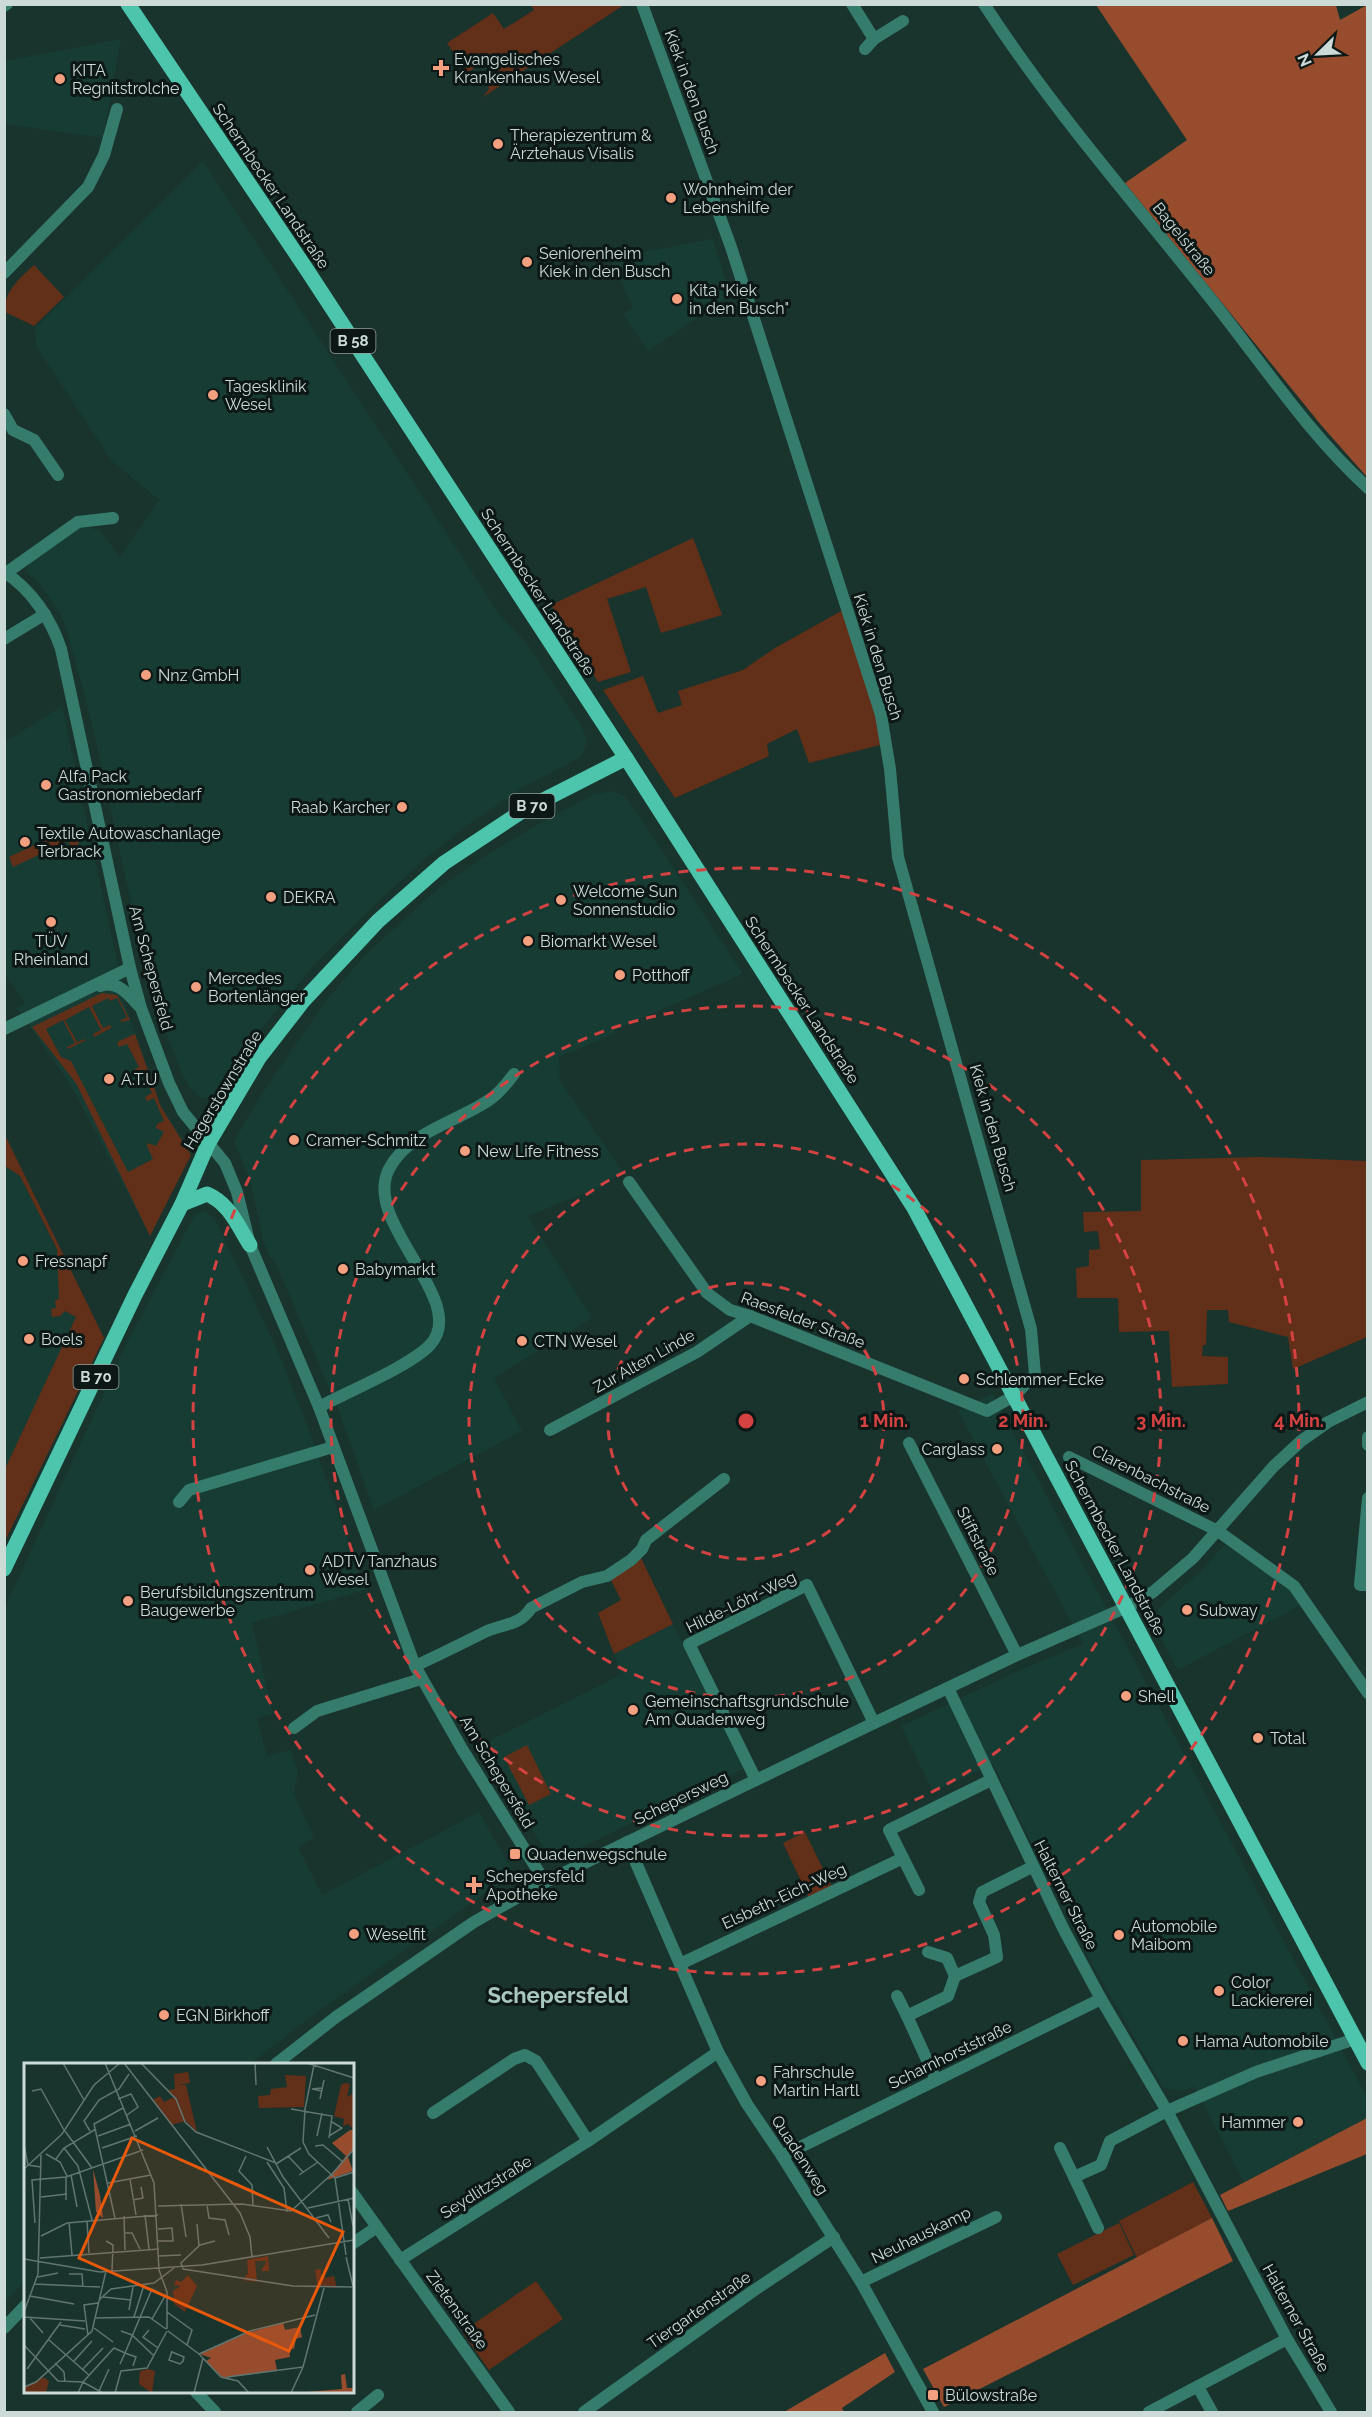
<svg xmlns="http://www.w3.org/2000/svg" width="1372" height="2417" viewBox="0 0 1372 2417" font-family="Raleway,sans-serif">
  <style>
    .built { fill: #173c34 }
    .green { fill: #622f18 }
    .forest { fill: #974d2d }
    .lines { fill: none; stroke-linecap: round; stroke-linejoin: round }
    .minor { stroke: #367c6d; stroke-width: 12 }
    .major { stroke: #4cc5ac; stroke-width: 15 }
    .ring { fill: none; stroke: #d44342; stroke-width: 3; stroke-dasharray: 10 8 }
    .poi-dot { fill: #f2a07f; stroke: #0d1816; stroke-width: 2 }
    .labels { text-anchor: middle; dominant-baseline: central; stroke-width: 6; stroke-linejoin: round; paint-order: stroke }
    .shield { fill: #0d1816; stroke: #93a09d; stroke-width: 1.5 }
    .shield-label { font-size: 15px; font-weight: bold; fill: #ccdbd7 }
    .poi-label { font-size: 16px; fill: #ccdbd7; stroke: #0d1816; text-anchor: start }
    .street-label { font-size: 16px; fill: #ccdbd7; stroke: #0d1816 }
    .district-label { font-size: 22px; font-weight: bold; fill: #a8c7be; stroke: #0d1816 }
    .inset-road { fill: none; stroke: #617671; stroke-width: 1.5 }
    .view { fill: #e8590c; fill-opacity: 0.15; stroke: #e8590c; stroke-width: 3 }
    .inset-edge { fill: none; stroke: #ccdbd7; stroke-width: 3 }
    .centre { fill: #d44342; stroke: #0d1816; stroke-width: 3 }
    .ring-label { font-size: 18px; text-anchor: middle; font-weight: bold; fill: #d44342; stroke: #0d1816; stroke-width: 6; stroke-linejoin: round; paint-order: stroke }
  </style>
  <rect width="100%" height="100%" fill="#19332d"/>
  <g class="built">
    <polygon points="121,39 103,138 5,124 5,61"/>
    <polygon points="203,161 500,615 529,646 582,727 587,742 581,757 520,789 472,822 426,858 385,895 313,966 260,1031 223,1086 212,1096 202,1099 191,1089 182,1074 151,994 91,720 68,634 61,615 38,581 26,572 30,561 81,526 100,530 120,557 159,500 112,461 36,346 35,328"/>
    <polygon points="713,239 724,275 735,292 648,351 623,314 633,307 610,258"/>
    <polygon points="62,706 122,984 119,986 161,1107 190,1151 150,1236 72,1087 17,1008 25,1003 5,974 4,743"/>
    <polygon points="612,791 624,796 636,811 743,974 615,1030 615,1034 559,1057 560,1081 623,1172 600,1187 528,1216 592,1318 494,1378 522,1431 374,1510 338,1409 273,1257 270,1258 263,1240 251,1184 234,1141 263,1092 325,1002 363,957 388,934 440,887 482,858 535,826 592,795"/>
    <polygon points="5,1166 20,1176 99,1333 5,1536"/>
    <polygon points="204,1211 215,1219 278,1351 310,1432 365,1590 252,1623 273,1714 257,1718 267,1756 291,1750 298,1773 294,1793 314,1838 298,1847 322,1895 479,1812 514,1873 316,2013 250,2064 26,2064 25,2281 5,2302 4,1609 127,1343 195,1214"/>
    <polygon points="992,1393 1367,2097 1367,2118 1244,2182 1194,2086 1183,2091 1163,2088 1072,1928 993,1764 933,1792 901,1726 1022,1669 1083,1644 958,1411"/>
    <polygon points="1229,1544 1289,1588 1301,1605 1178,1670 1154,1625 1159,1608 1204,1568 1224,1545"/>
    <polygon points="673,1624 745,1768 560,1858 553,1858 547,1853 479,1746 622,1674 614,1654"/>
  </g>
  <g class="green">
    <polygon points="531,5 624,5 483,97 489,89 488,84 499,76 488,59 467,73 447,43 493,13 504,29 534,10"/>
    <path d="M34,265L64,297L34,326L5,312C4,291 19,279 34,265Z"/>
    <polygon points="693,538 722,615 661,633 646,587 607,599 631,672 598,682 551,605"/>
    <polygon points="843,610 884,744 809,763 797,729 767,744 769,756 675,798 603,690 643,676 658,713 682,705 678,691 743,670 775,648"/>
    <path d="M68,829C81,831 83,843 73,850L68,841L13,867L9,857Z"/>
    <polygon points="102,993 117,995 130,1020 121,1022 120,1021 127,1017 117,998 110,1001 108,998 92,1006 103,1028 111,1025 111,1028 94,1037 93,1034 101,1030 89,1007 65,1020 77,1042 85,1039 86,1040 68,1049 67,1047 75,1043 63,1020 46,1029 61,1057 71,1061 128,1172 153,1159 147,1146 148,1143 156,1146 164,1132 156,1128 157,1124 164,1121 154,1098 147,1101 145,1097 152,1093 141,1071 133,1074 132,1071 139,1067 127,1044 119,1047 117,1042 135,1034 161,1107 191,1155 150,1236 76,1083 32,1027"/>
    <polygon points="5,1135 104,1338 5,1541 5,1469 76,1317 65,1311 60,1316 52,1317 51,1309 56,1308 55,1300 59,1299 57,1249 20,1176 5,1166"/>
    <polygon points="1260,1157 1367,1161 1367,1337 1293,1369 1288,1337 1229,1322 1228,1310 1207,1310 1206,1345 1203,1345 1202,1356 1228,1357 1228,1384 1172,1387 1169,1331 1119,1332 1118,1298 1077,1298 1076,1268 1089,1266 1089,1250 1100,1249 1098,1231 1084,1232 1083,1212 1141,1211 1141,1160"/>
    <polygon points="641,1558 673,1624 614,1654 598,1613 621,1600 611,1580"/>
    <polygon points="527,1745 551,1794 529,1805 504,1757"/>
    <polygon points="805,1832 832,1887 809,1898 783,1843"/>
    <polygon points="1193,2182 1212,2218 1137,2258 1119,2221"/>
    <polygon points="1119,2223 1134,2255 1073,2285 1057,2254"/>
    <polygon points="536,2281 563,2319 489,2370 462,2332"/>
  </g>
  <g class="forest">
    <polygon points="1096,5 1336,5 1340,20 1367,5 1367,477 1321,425 1125,183 1187,140"/>
    <polygon points="1367,2118 1367,2154 1228,2211 1220,2195"/>
    <polygon points="1212,2218 1233,2261 944,2407 923,2369"/>
    <polygon points="885,2353 895,2372 842,2408 844,2412 784,2412"/>
  </g>
  <g class="lines">
    <g class="minor">
      <polyline points="852,4 874,39 903,21"/>
      <path d="M984,4C1052,109 1134,202 1211,299C1262,363 1307,432 1368,488"/>
      <polyline points="4,6 7,4"/>
      <polyline points="865,49 874,39"/>
      <polyline points="4,273 88,187 104,155 117,109"/>
      <polyline points="4,414 13,430 34,440 58,475"/>
      <path d="M4,572C31,589 51,619 61,649L130,968L141,1008L169,1083L183,1112L225,1163L237,1192L250,1245L319,1407L415,1666L462,1749L545,1882"/>
      <polyline points="6,573 78,522 113,518"/>
      <polyline points="4,639 45,614"/>
      <path d="M100,986C118,980 128,994 139,1006"/>
      <polyline points="4,1029 130,968"/>
      <polyline points="629,1182 707,1293 730,1310 750,1316 987,1411 1014,1396 1035,1374 1031,1329 898,857 890,769 881,715 731,247 642,4"/>
      <path d="M319,1407C347,1392 410,1366 430,1345C471,1301 361,1223 389,1169C408,1132 457,1122 489,1100C499,1094 507,1083 514,1074"/>
      <polyline points="550,1430 697,1352 750,1316"/>
      <polyline points="1368,1437 1368,1445"/>
      <polyline points="909,1443 1017,1655"/>
      <polyline points="1069,1457 1218,1531 1294,1586 1368,1693"/>
      <polyline points="1368,1498 1360,1585 1368,1585"/>
      <polyline points="179,1502 189,1490 333,1447"/>
      <path d="M415,1666C439,1655 463,1643 487,1631C503,1624 521,1625 531,1608L582,1582L607,1576L631,1560L642,1549L646,1540L724,1479"/>
      <polyline points="948,1688 1064,1930 1101,1999 1167,2111 1287,2339 1331,2412"/>
      <polyline points="294,1728 317,1711 421,1679"/>
      <polyline points="756,1780 689,1644 807,1585 874,1723"/>
      <polyline points="627,1842 718,2052 747,2104 782,2156 861,2282 933,2412"/>
      <polyline points="903,1858 919,1890"/>
      <polyline points="928,1952 947,1958 955,1976"/>
      <polyline points="680,1964 903,1858 889,1830 991,1780"/>
      <polyline points="897,1996 907,2016"/>
      <polyline points="276,2064 336,2017 474,1922 545,1882 874,1723 1017,1655 1127,1607 1153,1592 1193,1558 1274,1466 1301,1441 1328,1422 1368,1402"/>
      <polyline points="936,2080 907,2016 948,1996 955,1976 997,1957 994,1935 979,1902 982,1892 1032,1867"/>
      <polyline points="433,2113 514,2059 525,2055 536,2061 588,2141"/>
      <polyline points="1060,2148 1074,2177"/>
      <polyline points="782,2156 1101,1999"/>
      <polyline points="352,2192 509,2412"/>
      <polyline points="1098,2228 1074,2177 1101,2165 1110,2141 1167,2111 1256,2072 1355,2039"/>
      <polyline points="352,2244 377,2227"/>
      <polyline points="400,2260 588,2141 718,2052"/>
      <polyline points="861,2282 996,2217"/>
      <polyline points="4,2328 26,2305"/>
      <polyline points="1198,2387 1212,2412"/>
      <polyline points="196,2392 215,2412"/>
      <polyline points="357,2412 378,2395"/>
      <polyline points="584,2412 753,2291 834,2237"/>
      <polyline points="1149,2412 1287,2339"/>
    </g>
    <g class="major">
      <polyline points="128,4 307,270 626,758 914,1208 1368,2063"/>
      <path d="M182,1204L207,1194C229,1203 238,1226 250,1245"/>
      <polyline points="4,1569 135,1295 182,1204 208,1144 259,1058 304,1000 378,921 444,863 524,810 626,758"/>
    </g>
  </g>
  <g class="ring">
    <circle cx="746" cy="1421" r="138"/>
    <circle cx="746" cy="1421" r="277"/>
    <circle cx="746" cy="1421" r="415"/>
    <circle cx="746" cy="1421" r="553"/>
  </g>
  <g class="poi-dot">
    <path d="M438 59h6v6h6v6h-6v6h-6v-6h-6v-6h6z"/>
    <circle cx="60" cy="79" r="6"/>
    <circle cx="498" cy="144" r="6"/>
    <circle cx="671" cy="198" r="6"/>
    <circle cx="527" cy="262" r="6"/>
    <circle cx="677" cy="299" r="6"/>
    <circle cx="213" cy="395" r="6"/>
    <circle cx="146" cy="675" r="6"/>
    <circle cx="46" cy="785" r="6"/>
    <circle cx="402" cy="807" r="6"/>
    <circle cx="25" cy="842" r="6"/>
    <circle cx="271" cy="897" r="6"/>
    <circle cx="561" cy="900" r="6"/>
    <circle cx="51" cy="922" r="6"/>
    <circle cx="528" cy="941" r="6"/>
    <circle cx="620" cy="975" r="6"/>
    <circle cx="196" cy="987" r="6"/>
    <circle cx="109" cy="1079" r="6"/>
    <circle cx="294" cy="1140" r="6"/>
    <circle cx="465" cy="1151" r="6"/>
    <circle cx="23" cy="1261" r="6"/>
    <circle cx="343" cy="1269" r="6"/>
    <circle cx="29" cy="1339" r="6"/>
    <circle cx="522" cy="1341" r="6"/>
    <circle cx="964" cy="1379" r="6"/>
    <circle cx="997" cy="1449" r="6"/>
    <circle cx="310" cy="1570" r="6"/>
    <circle cx="128" cy="1601" r="6"/>
    <circle cx="1187" cy="1610" r="6"/>
    <circle cx="1126" cy="1696" r="6"/>
    <circle cx="633" cy="1710" r="6"/>
    <circle cx="1258" cy="1738" r="6"/>
    <rect x="509" y="1848" width="12" height="12" rx="3"/>
    <path d="M471 1876h6v6h6v6h-6v6h-6v-6h-6v-6h6z"/>
    <circle cx="354" cy="1934" r="6"/>
    <circle cx="1119" cy="1935" r="6"/>
    <circle cx="1219" cy="1991" r="6"/>
    <circle cx="164" cy="2015" r="6"/>
    <circle cx="1183" cy="2041" r="6"/>
    <circle cx="761" cy="2081" r="6"/>
    <circle cx="1298" cy="2122" r="6"/>
    <rect x="927" y="2389" width="12" height="12" rx="3"/>
  </g>
  <g class="labels">
    <g class="shield">
      <rect x="330.5" y="329" width="45" height="24" rx="4.5"/>
      <rect x="509.5" y="794" width="45" height="24" rx="4.5"/>
      <rect x="73.5" y="1365" width="45" height="24" rx="4.5"/>
    </g>
    <g class="shield-label">
      <text x="353" y="341">B 58</text>
      <text x="532" y="806">B 70</text>
      <text x="96" y="1377">B 70</text>
    </g>
    <g class="poi-label">
      <text x="454" y="59">Evangelisches<tspan x="454" dy="18">Krankenhaus Wesel</tspan></text>
      <text x="72" y="70">KITA<tspan x="72" dy="18">Regnitstrolche</tspan></text>
      <text x="510" y="135">Therapiezentrum &amp;<tspan x="510" dy="18">Ärztehaus Visalis</tspan></text>
      <text x="683" y="189">Wohnheim der<tspan x="683" dy="18">Lebenshilfe</tspan></text>
      <text x="539" y="253">Seniorenheim<tspan x="539" dy="18">Kiek in den Busch</tspan></text>
      <text x="689" y="290">Kita "Kiek<tspan x="689" dy="18">in den Busch"</tspan></text>
      <text x="225" y="386">Tagesklinik<tspan x="225" dy="18">Wesel</tspan></text>
      <text x="158" y="675">Nnz GmbH</text>
      <text x="58" y="776">Alfa Pack<tspan x="58" dy="18">Gastronomiebedarf</tspan></text>
      <text x="390" y="807" text-anchor="end">Raab Karcher</text>
      <text x="37" y="833">Textile Autowaschanlage<tspan x="37" dy="18">Terbrack</tspan></text>
      <text x="573" y="891">Welcome Sun<tspan x="573" dy="18">Sonnenstudio</tspan></text>
      <text x="283" y="897">DEKRA</text>
      <text x="51" y="941" text-anchor="middle">TÜV<tspan x="51" dy="18">Rheinland</tspan></text>
      <text x="540" y="941">Biomarkt Wesel</text>
      <text x="632" y="975">Potthoff</text>
      <text x="208" y="978">Mercedes<tspan x="208" dy="18">Bortenlänger</tspan></text>
      <text x="121" y="1079">A.T.U</text>
      <text x="306" y="1140">Cramer-Schmitz</text>
      <text x="477" y="1151">New Life Fitness</text>
      <text x="35" y="1261">Fressnapf</text>
      <text x="355" y="1269">Babymarkt</text>
      <text x="41" y="1339">Boels</text>
      <text x="534" y="1341">CTN Wesel</text>
      <text x="976" y="1379">Schlemmer-Ecke</text>
      <text x="985" y="1449" text-anchor="end">Carglass</text>
      <text x="322" y="1561">ADTV Tanzhaus<tspan x="322" dy="18">Wesel</tspan></text>
      <text x="140" y="1592">Berufsbildungszentrum<tspan x="140" dy="18">Baugewerbe</tspan></text>
      <text x="1199" y="1610">Subway</text>
      <text x="1138" y="1696">Shell</text>
      <text x="645" y="1701">Gemeinschaftsgrundschule<tspan x="645" dy="18">Am Quadenweg</tspan></text>
      <text x="1270" y="1738">Total</text>
      <text x="527" y="1854">Quadenwegschule</text>
      <text x="486" y="1876">Schepersfeld<tspan x="486" dy="18">Apotheke</tspan></text>
      <text x="1131" y="1926">Automobile<tspan x="1131" dy="18">Maibom</tspan></text>
      <text x="366" y="1934">Weselfit</text>
      <text x="1231" y="1982">Color<tspan x="1231" dy="18">Lackiererei</tspan></text>
      <text x="176" y="2015">EGN Birkhoff</text>
      <text x="1195" y="2041">Hama Automobile</text>
      <text x="773" y="2072">Fahrschule<tspan x="773" dy="18">Martin Hartl</tspan></text>
      <text x="1286" y="2122" text-anchor="end">Hammer</text>
      <text x="945" y="2395">Bülowstraße</text>
    </g>
    <g class="street-label">
      <text transform="translate(692 92) rotate(70)">Kiek in den Busch</text>
      <text transform="translate(271 186) rotate(56)">Schermbecker Landstraße</text>
      <text transform="translate(1184 239) rotate(51)">Bagelstraße</text>
      <text transform="translate(538 592) rotate(57)">Schermbecker Landstraße</text>
      <text transform="translate(878 657) rotate(73)">Kiek in den Busch</text>
      <text transform="translate(151 968) rotate(75)">Am Schepersfeld</text>
      <text transform="translate(802 1000) rotate(57)">Schermbecker Landstraße</text>
      <text transform="translate(223 1090) rotate(-59)">Hagerstownstraße</text>
      <text transform="translate(993 1128) rotate(74)">Kiek in den Busch</text>
      <text transform="translate(803 1320) rotate(21)">Raesfelder Straße</text>
      <text transform="translate(644 1361) rotate(-29)">Zur Alten Linde</text>
      <text transform="translate(1151 1479) rotate(27)">Clarenbachstraße</text>
      <text transform="translate(978 1541) rotate(63)">Stiftstraße</text>
      <text transform="translate(1115 1548) rotate(62)">Schermbecker Landstraße</text>
      <text transform="translate(741 1602) rotate(-26)">Hilde-Löhr-Weg</text>
      <text transform="translate(497 1772) rotate(59)">Am Schepersfeld</text>
      <text transform="translate(681 1798) rotate(-26)">Schepersweg</text>
      <text transform="translate(1066 1895) rotate(63)">Halterner Straße</text>
      <text transform="translate(784 1896) rotate(-25)">Elsbeth-Eich-Weg</text>
      <text transform="translate(950 2055) rotate(-26)">Scharnhorststraße</text>
      <text transform="translate(800 2155) rotate(57)">Quadenweg</text>
      <text transform="translate(486 2187) rotate(-32)">Seydlitzstraße</text>
      <text transform="translate(921 2235) rotate(-26)">Neuhauskamp</text>
      <text transform="translate(457 2310) rotate(54)">Zietenstraße</text>
      <text transform="translate(699 2310) rotate(-35)">Tiergartenstraße</text>
      <text transform="translate(1296 2318) rotate(61)">Halterner Straße</text>
    </g>
    <g class="district-label">
      <text x="558" y="1995">Schepersfeld</text>
    </g>
  </g>
  <g transform="translate(24 2063)">
    <rect width="330" height="330" fill="#19332d"/>
    <path d="M164,9L166,20L154,22H162L173,69L162,58L147,62L128,37L136,33L140,39L150,34L144,27L151,26L150,11ZM261,12L282,13L280,44L235,45L234,33L246,32L247,26L263,24ZM321,20L326,21L323,34L330,30V67L324,61L319,63L320,56L310,53L317,22ZM244,193L245,208H237L243,198H231L233,219L219,217L224,210L223,197ZM297,206V215L310,213L313,225L294,224L291,207ZM164,212L173,223L161,249L150,241L149,228L157,223L150,222L152,217L157,219ZM124,306L131,308L128,330L115,321L116,308ZM19,314L25,318L22,330H0V325Z" fill="#622f18"/>
    <path d="M326,67H330V87L324,94L329,108L303,117L322,93L308,80ZM69,106L76,132L79,155L72,149ZM259,260L261,267L276,264L278,274L272,276L270,286L265,285L266,294L251,297L253,307L199,315L182,298L187,295L176,291L223,270ZM321,311L323,325H330V330H272L318,326L317,312Z" fill="#974d2d"/>
    <path class="inset-road" d="M39,0L60,37M81,0L130,120L135,207L143,229V266M100,0L216,150L226,174L228,194M117,0L152,36L161,59L172,69L252,100M231,0L232,22M283,0L330,15M290,2L281,46L279,79L285,91L311,115L322,192M8,28L17,26L40,67M298,28L288,26L298,25M94,36L107,31L114,44L103,52M296,36L300,17M267,46L308,53L305,75M41,68L68,105M66,68L60,58L75,37L95,26L105,11M111,68L134,55M74,73L107,61M293,73L298,50M305,73L318,65L308,59M0,82L4,102L17,104M291,83L299,82L319,99M243,84L259,114L305,175M40,85L54,103L68,157M78,85L113,73M22,91L36,99L43,113M222,93L215,108L228,122L229,143M264,93L279,109M32,96L40,85L72,66M243,99L260,125L263,149M252,101L277,85M0,106L38,71L70,22L96,0M47,112L53,144M275,112L294,99M42,114V137M311,115L330,109M106,116L112,152M84,120L127,112M17,134L43,131M324,136L329,163M109,137L119,135L117,124M157,141L162,174M183,142L185,155L201,157L205,172M134,143L218,141L267,148L308,111L330,86M284,145L330,135M121,152L125,186M100,153L101,187M91,155L70,61L99,45M292,155L304,152L307,159M63,158L65,190M45,159L48,192M11,160L8,117L42,114L119,87M173,161L175,183M134,166L148,165L149,178H134M101,170H108L116,186M17,173L43,160L134,152M82,178L89,182L88,208M191,178L176,182L157,200L159,206L269,223L328,224M135,193L157,192M322,194L329,223M16,195L135,186M0,196L76,209L178,202L330,177M45,211H58L59,224M14,214L34,210M10,221L76,224M6,233L50,241M79,234L107,237M75,237L87,226L130,220L150,205M105,247L109,224M0,249L14,211L17,92M143,249L168,267L163,282M0,254L61,258M110,254L120,222M6,255L19,270M72,255L125,254L142,266M36,262L61,266M70,265L89,279M125,267L119,274L134,285M97,268L108,272L129,292M144,268L175,291L197,314L214,318L225,330M64,272L60,242L74,240M25,277L65,312M0,282L34,318L59,319L79,330M148,289L160,294L159,298L156,301L145,297L148,288M175,291L226,268L291,252M49,299L68,278M31,300L40,309L41,319M96,301L101,290L112,294L109,303M3,306L37,259M58,307L79,285M203,314L279,304M0,324L12,319L68,268L82,208M75,328L85,306M54,330L59,319L90,285L101,290L128,226L141,233L128,256M91,330L97,308L123,305L143,268M170,330L179,295M267,330L279,304L300,225"/>
    <path class="view" d="M108,75L319,169L265,288L55,195Z"/>
    <rect width="330" height="330" class="inset-edge"/>
  </g>
  <circle cx="746" cy="1421" r="9" class="centre"/>
  <g class="ring-label">
    <text x="884" y="1427">1 Min.</text>
    <text x="1023" y="1427">2 Min.</text>
    <text x="1161" y="1427">3 Min.</text>
    <text x="1299" y="1427">4 Min.</text>
  </g>
  <rect width="1372" height="2417" fill="none" stroke="#ccdbd7" stroke-width="12"/>
  <g transform="translate(1318 54) rotate(246)" stroke="#0d1816" stroke-width="4.5" paint-order="stroke">
  <path d="M0-4.5L10 22L0 15L-10 22Z" fill="#ccdbd7"/>
  <text y="-9" font-size="16" font-weight="bold" text-anchor="middle" fill="#ccdbd7">N</text>
  </g>
</svg>
